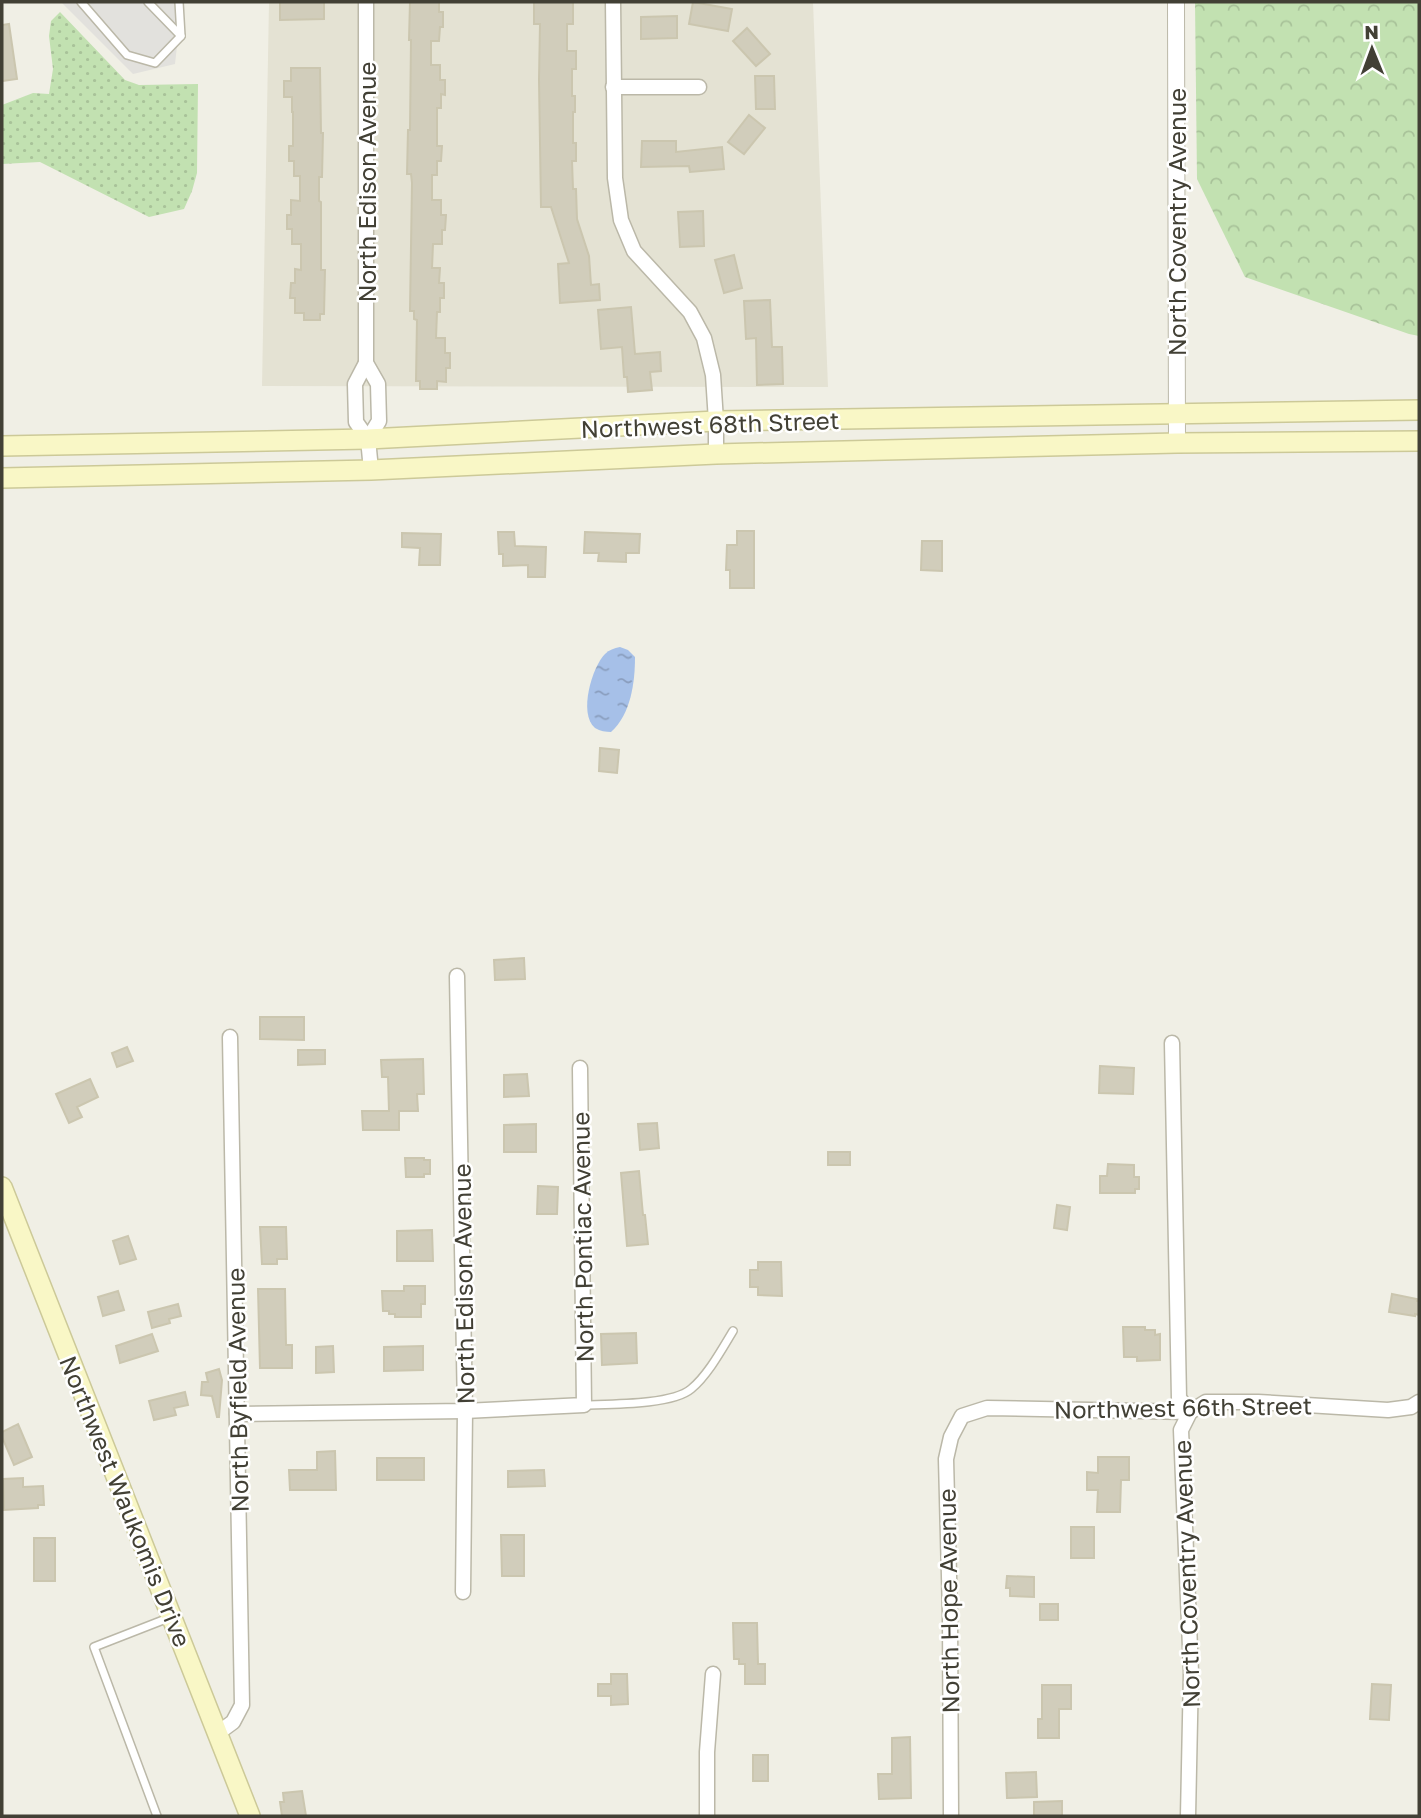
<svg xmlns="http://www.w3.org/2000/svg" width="1421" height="1818" viewBox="0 0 1421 1818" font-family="'Golos Text',sans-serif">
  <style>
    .residential { fill: #e4e2d3 }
    .forest { fill: url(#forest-crowns) }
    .park { fill: url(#park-dots) }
    .parking { fill: #e2e1dd }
    .water { fill: url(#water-ripples) }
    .building { fill: #d1cdbb; stroke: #cbc6af; stroke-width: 2 }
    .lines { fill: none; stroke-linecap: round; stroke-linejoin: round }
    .service-casing { stroke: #bbb8a8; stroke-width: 10 }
    .minor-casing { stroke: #bbb8a8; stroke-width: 17 }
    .tertiary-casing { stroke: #bbb8a8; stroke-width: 18 }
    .secondary-casing { stroke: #ccc998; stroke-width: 22 }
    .service { stroke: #fff; stroke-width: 7 }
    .minor { stroke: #fff; stroke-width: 14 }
    .tertiary { stroke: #fff; stroke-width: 16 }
    .secondary { stroke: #f9f7c6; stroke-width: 19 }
    .labels { text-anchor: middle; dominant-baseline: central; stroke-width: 5; stroke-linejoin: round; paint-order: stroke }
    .street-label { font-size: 24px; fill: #424035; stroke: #fff }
  </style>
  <defs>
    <pattern id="forest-crowns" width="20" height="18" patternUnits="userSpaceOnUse" patternTransform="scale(1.75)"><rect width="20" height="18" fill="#c2e1b1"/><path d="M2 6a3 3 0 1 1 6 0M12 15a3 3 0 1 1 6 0" fill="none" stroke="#a8c299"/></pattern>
    <pattern id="park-dots" width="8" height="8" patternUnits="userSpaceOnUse" patternTransform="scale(1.75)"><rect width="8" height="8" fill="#c2e1b1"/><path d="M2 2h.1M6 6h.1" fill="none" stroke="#a8c299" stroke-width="1.8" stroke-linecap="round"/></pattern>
    <pattern id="water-ripples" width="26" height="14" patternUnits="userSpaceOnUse" patternTransform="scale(1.75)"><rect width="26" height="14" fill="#a6c0e8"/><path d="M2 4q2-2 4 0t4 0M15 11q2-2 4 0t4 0" fill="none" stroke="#899dbd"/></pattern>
  </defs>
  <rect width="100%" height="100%" fill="#f0efe5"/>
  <polygon class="residential" points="269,2 813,2 828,387 262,386"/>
  <polygon class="forest" points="1195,2 1419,2 1419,336 1409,334 1245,277 1197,179"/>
  <polygon class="park" points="60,12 125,80 139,85 198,84 197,173 192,191 184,209 149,217 40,162 2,164 2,105 33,93 49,94 53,69 49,36 51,21"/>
  <polygon class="parking" points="61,2 182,2 175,64 133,74"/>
  <path class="water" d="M620,647L628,650L635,657C635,682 631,714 611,732C606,732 600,731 595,728C578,714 592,667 605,654C609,650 614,648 620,647Z"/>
  <g class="building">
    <polygon points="280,2 324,2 324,19 280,20"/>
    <polygon points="410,2 439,2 439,12 443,12 443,27 440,27 439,41 431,41 431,65 440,65 440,80 445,80 445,95 441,94 441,108 437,108 437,146 442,146 441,161 437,161 437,175 432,175 432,200 441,200 441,215 446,215 445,230 442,230 442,244 433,244 432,268 440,268 439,283 444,283 444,298 440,298 440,312 437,312 436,338 445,338 445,353 450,353 450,368 446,368 446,382 437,381 437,389 420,389 420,381 416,381 417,320 414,319 414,311 410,311 412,183 411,174 407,174 408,130 410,130 411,40 409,40"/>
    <polygon points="534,2 573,2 573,24 567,24 567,51 576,51 576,69 572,69 572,96 575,96 575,112 573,112 573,143 576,143 576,161 572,161 573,189 576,189 577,219 589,256 591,285 599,284 600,300 560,303 558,264 569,263 551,207 541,207 539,80 540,24 534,24"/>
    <polygon points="693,2 732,9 728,31 689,24"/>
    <polygon points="677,16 677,38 641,39 641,17"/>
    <polygon points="9,24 17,79 2,81 2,25"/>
    <polygon points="747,28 770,54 756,66 733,41"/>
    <polygon points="291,68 320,68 321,133 323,133 322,177 319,177 319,201 321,202 321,270 325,270 324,314 320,314 320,320 304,320 304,313 295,313 295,298 290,298 291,283 295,283 295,269 301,270 301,244 292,244 292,229 287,229 287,215 291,215 291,200 300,201 300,176 294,176 294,161 289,161 289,146 293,146 293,112 292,112 292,97 284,97 284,81 291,81"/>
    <polygon points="755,76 774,76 775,109 756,109"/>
    <polygon points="749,115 765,128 744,154 728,142"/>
    <polygon points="642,141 676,141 676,152 722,147 724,169 690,172 689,166 641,167"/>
    <polygon points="703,211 704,246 680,247 678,212"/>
    <polygon points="734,255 742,288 724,293 715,260"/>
    <polygon points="770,300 772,347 782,347 783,384 757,385 756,338 746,339 744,301"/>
    <polygon points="631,307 635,354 660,352 661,371 650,372 652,390 628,392 627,377 624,377 622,347 601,349 598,310"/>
    <polygon points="737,531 754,531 754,588 730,588 730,570 726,570 727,545 737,545"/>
    <polygon points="498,532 514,532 515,546 546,547 545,577 528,577 528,565 503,566 503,554 499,554"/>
    <polygon points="585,532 640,534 639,553 626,553 626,562 598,561 599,553 584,553"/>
    <polygon points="402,533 441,534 440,565 419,565 420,548 402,547"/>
    <polygon points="922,541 942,541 942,571 921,570"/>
    <polygon points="600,748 619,750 617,773 599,771"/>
    <polygon points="524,958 525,979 495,980 494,960"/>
    <polygon points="260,1017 304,1017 304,1040 260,1039"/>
    <polygon points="127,1047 133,1061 117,1067 112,1053"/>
    <polygon points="298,1050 325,1050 325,1064 298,1065"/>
    <polygon points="423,1059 424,1094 417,1094 418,1111 399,1111 399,1130 363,1130 362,1111 389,1111 388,1077 382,1077 381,1060"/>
    <polygon points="1100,1066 1134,1068 1133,1094 1099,1093"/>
    <polygon points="527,1074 529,1096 504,1097 504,1075"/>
    <polygon points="90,1079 98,1097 77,1107 82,1117 69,1123 56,1094"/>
    <polygon points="657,1123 659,1148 640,1150 638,1124"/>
    <polygon points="536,1124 536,1152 504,1152 504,1125"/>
    <rect x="828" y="1152" width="22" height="13"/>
    <polygon points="405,1158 424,1158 424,1160 430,1160 430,1174 424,1174 424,1177 406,1177"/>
    <polygon points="1108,1164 1134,1165 1134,1177 1139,1177 1139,1189 1135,1189 1135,1193 1100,1193 1100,1176 1107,1176"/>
    <polygon points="639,1171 643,1215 645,1215 648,1244 627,1246 621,1173"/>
    <polygon points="538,1186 558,1187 557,1214 537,1214"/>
    <polygon points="1057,1205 1070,1207 1067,1230 1054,1228"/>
    <polygon points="260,1227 286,1227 287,1259 277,1259 277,1264 262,1264"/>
    <polygon points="432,1230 433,1261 397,1261 397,1231"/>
    <polygon points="128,1236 136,1259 120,1264 113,1241"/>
    <polygon points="758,1262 781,1262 782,1296 758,1295 758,1287 750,1287 750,1270 758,1270"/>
    <polygon points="404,1286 425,1286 425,1304 421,1304 421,1317 395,1317 395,1314 389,1314 389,1311 383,1311 382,1291 404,1291"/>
    <polygon points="258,1289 285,1289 286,1345 292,1345 292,1368 260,1368"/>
    <polygon points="118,1291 124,1310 103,1316 98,1297"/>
    <polygon points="1392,1294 1417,1299 1417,1301 1419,1301 1419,1315 1415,1314 1415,1316 1389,1312"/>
    <polygon points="178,1304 181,1316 169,1319 170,1323 152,1328 148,1312"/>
    <polygon points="1123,1327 1145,1327 1145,1330 1155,1330 1155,1335 1160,1334 1160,1360 1137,1361 1137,1357 1124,1357"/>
    <polygon points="636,1333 637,1363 602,1365 601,1334"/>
    <polygon points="152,1334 158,1351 120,1363 116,1346"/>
    <polygon points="333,1346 334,1372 316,1373 316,1347"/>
    <polygon points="423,1346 423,1370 384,1371 384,1347"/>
    <polygon points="219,1369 222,1380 219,1417 217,1417 212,1396 201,1395 202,1382 208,1382 206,1373"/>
    <polygon points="185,1392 188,1405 174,1408 176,1415 154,1420 149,1401"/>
    <polygon points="18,1424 32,1457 14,1465 2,1437 2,1432"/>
    <polygon points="335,1451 336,1490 290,1490 289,1470 317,1470 317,1452"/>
    <polygon points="1098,1457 1129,1457 1129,1480 1121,1480 1120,1512 1097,1512 1098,1490 1087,1490 1087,1472 1098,1473"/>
    <rect x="377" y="1458" width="47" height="22"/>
    <polygon points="544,1470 545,1486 508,1487 508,1471"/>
    <polygon points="23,1478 23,1487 43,1486 44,1505 38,1505 38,1508 4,1510 3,1479"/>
    <rect x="1071" y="1527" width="23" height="31"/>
    <polygon points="501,1535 524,1535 524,1576 502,1576"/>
    <rect x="34" y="1538" width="21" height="43"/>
    <polygon points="1007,1576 1034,1577 1034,1597 1010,1596 1010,1588 1006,1588"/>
    <rect x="1040" y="1604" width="18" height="16"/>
    <polygon points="733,1623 757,1623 758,1664 765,1664 765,1684 745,1684 745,1664 739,1664 739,1659 734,1659"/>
    <polygon points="611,1674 627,1674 628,1704 611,1705 611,1696 598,1696 598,1684 611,1684"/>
    <polygon points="1372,1684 1391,1685 1389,1720 1370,1719"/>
    <polygon points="1042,1685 1071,1685 1071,1709 1059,1709 1059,1738 1038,1738 1038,1719 1042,1719"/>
    <polygon points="910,1737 911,1798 879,1799 878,1774 892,1774 892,1738"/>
    <rect x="753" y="1755" width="15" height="26"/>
    <polygon points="1036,1772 1037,1797 1007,1798 1006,1773"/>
    <polygon points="302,1791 306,1816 282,1816 280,1802 284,1802 283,1793"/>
    <polygon points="1062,1801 1062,1816 1034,1816 1034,1802"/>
  </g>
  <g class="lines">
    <defs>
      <g id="service">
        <polyline points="81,2 127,55 155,63 181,36 179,2"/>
        <polyline points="148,2 181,36"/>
        <path d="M584,1405C611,1404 672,1405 691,1389C708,1375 722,1349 733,1331"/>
        <polyline points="157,1816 94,1647 171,1617"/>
      </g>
      <g id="minor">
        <polyline points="366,2 366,363 378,384 379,421 368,439"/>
        <polyline points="613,2 615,178 621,220 634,251 690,312 704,338 713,375 716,421 716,454"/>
        <polyline points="613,87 699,87"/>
        <polyline points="366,363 355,384 356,422 368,439 371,470"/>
        <polyline points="457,976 465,1411 463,1592"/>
        <polyline points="1172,1043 1179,1398 1190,1412 1181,1430 1191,1672 1188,1816"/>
        <polyline points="237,1414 465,1411 584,1405 580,1068"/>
        <polyline points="218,1733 233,1722 242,1705 230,1037"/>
        <polyline points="707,1816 707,1752 713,1674"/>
        <polyline points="951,1816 950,1615 946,1459 951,1437 962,1416 987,1408 1190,1412 1206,1402 1258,1402 1388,1410 1411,1407 1419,1402"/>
      </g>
      <polyline id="tertiary" points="1176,2 1177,443"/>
      <g id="secondary">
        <polyline points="2,446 368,439 716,421 1419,410"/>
        <polyline points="2,478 371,470 716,454 1177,443 1419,441"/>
        <polyline points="2,1187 250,1816"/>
      </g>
    </defs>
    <use href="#service" class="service-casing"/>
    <use href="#minor" class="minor-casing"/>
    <use href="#tertiary" class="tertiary-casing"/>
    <use href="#secondary" class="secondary-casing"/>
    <use href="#service" class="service"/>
    <use href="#minor" class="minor"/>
    <use href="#tertiary" class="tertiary"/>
    <use href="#secondary" class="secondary"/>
  </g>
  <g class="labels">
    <g class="street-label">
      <text transform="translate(366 182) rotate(-90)">North Edison Avenue</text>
      <text transform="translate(1176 222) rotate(-90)">North Coventry Avenue</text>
      <text transform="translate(710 424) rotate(-2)">Northwest 68th Street</text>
      <text transform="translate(582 1237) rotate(-91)">North Pontiac Avenue</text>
      <text transform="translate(463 1284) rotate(-91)">North Edison Avenue</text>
      <text transform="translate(237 1390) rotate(-91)">North Byfield Avenue</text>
      <text transform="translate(1183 1407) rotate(-1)">Northwest 66th Street</text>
      <text transform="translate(126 1501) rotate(68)">Northwest Waukomis Drive</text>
      <text transform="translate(1186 1574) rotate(-92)">North Coventry Avenue</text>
      <text transform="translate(948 1601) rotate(-91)">North Hope Avenue</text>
    </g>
  </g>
  <rect width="1421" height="1818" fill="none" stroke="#424035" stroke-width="7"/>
  <g transform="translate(1372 49) rotate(359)" stroke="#ffffff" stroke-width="5" paint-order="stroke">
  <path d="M0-5L12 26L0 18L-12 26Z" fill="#424035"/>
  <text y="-10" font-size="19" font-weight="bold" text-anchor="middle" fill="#424035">N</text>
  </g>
</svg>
